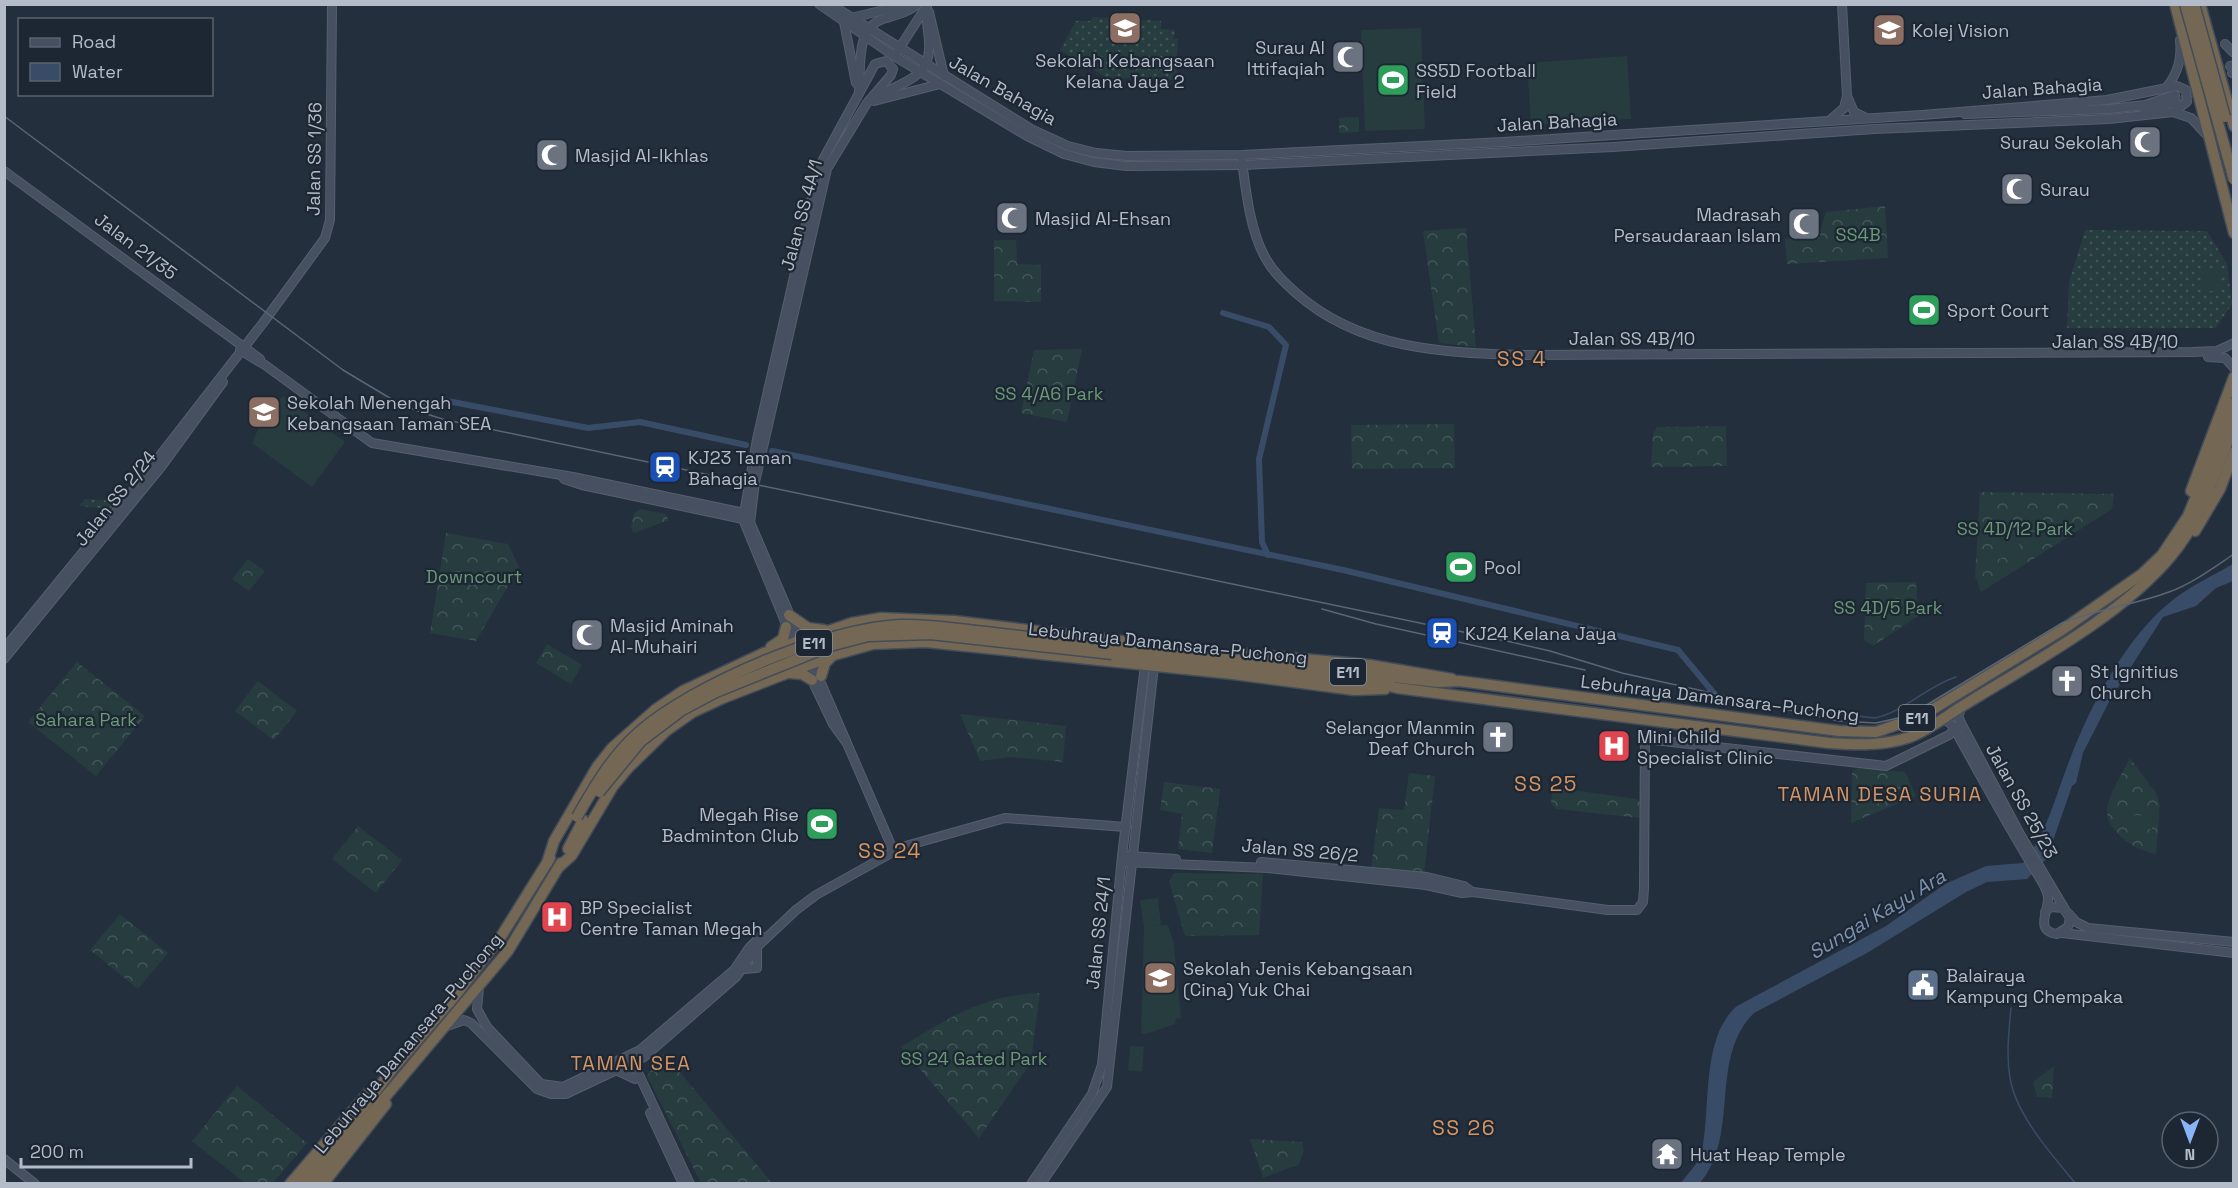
<svg xmlns="http://www.w3.org/2000/svg" width="2238" height="1188" viewBox="0 0 2238 1188" font-family="'Space Grotesk',sans-serif">
  <style>
    .grass { fill: url(#grass-dots) }
    .forest { fill: url(#forest-crowns) }
    .pitch { fill: #263c3f }
    .water { fill: #394c67 }
    .lines { fill: none; stroke-linecap: round; stroke-linejoin: round }
    .stream { stroke: #394c67; stroke-width: 1.5 }
    .canal { stroke: #394c67; stroke-width: 6 }
    .secondary-tunnel { stroke: #3a4453; stroke-width: 8; stroke-dasharray: 8 4; stroke-linecap: butt }
    .secondary-casing { stroke: #565f6c; stroke-width: 10 }
    .highway-casing { stroke: #434c59; stroke-width: 13 }
    .secondary { stroke: #465061; stroke-width: 8 }
    .highway { stroke: #746855; stroke-width: 10 }
    .tram { stroke: #5a6575; stroke-width: 1.5 }
    .highway-bridge-casing { stroke: #434c59; stroke-width: 13; stroke-linecap: butt }
    .highway-bridge { stroke: #746855; stroke-width: 10 }
    .labels { text-anchor: middle; dominant-baseline: central; stroke-width: 4.5; stroke-linejoin: round; paint-order: stroke }
    .shield { fill: #1d2633; stroke: #878f9c; stroke-width: 1.5 }
    .shield-label { font-size: 16px; font-weight: bold; fill: #b4bcc9 }
    .poi-label { font-size: 18px; fill: #b4bcc9; stroke: #1d2633; text-anchor: start }
    .street-label { font-size: 18px; fill: #b4bcc9; stroke: #1d2633 }
    .park-label { font-size: 18px; fill: #6b9a76; stroke: #1d2633 }
    .neighbourhood-label { font-size: 20px; letter-spacing: 1.5px; fill: #d59563; stroke: #1d2633 }
    .water-label { font-size: 20px; font-style: italic; fill: #7c92b1; stroke: #1d2633 }
    .quarter-label { font-size: 21px; letter-spacing: 1.5px; fill: #d59563; stroke: #1d2633 }
  </style>
  <defs>
    <pattern id="grass-dots" width="8" height="8" patternUnits="userSpaceOnUse" patternTransform="scale(1.5)"><rect width="8" height="8" fill="#263c3f"/><path d="M2 2h.1M6 6h.1" fill="none" stroke="#435659" stroke-width="1.8" stroke-linecap="round"/></pattern>
    <pattern id="forest-crowns" width="20" height="18" patternUnits="userSpaceOnUse" patternTransform="scale(1.5)"><rect width="20" height="18" fill="#263c3f"/><path d="M2 6a3 3 0 1 1 6 0M12 15a3 3 0 1 1 6 0" fill="none" stroke="#435659"/></pattern>
  </defs>
  <rect width="100%" height="100%" fill="#242f3e"/>
  <g class="grass">
    <polygon points="1092,17 1161,21 1161,29 1175,30 1174,39 1178,39 1176,80 1107,78 1060,50 1076,21 1091,21"/>
    <polygon points="2085,230 2207,231 2227,264 2232,304 2216,328 2067,328 2069,282"/>
    <polygon points="85,499 118,501 111,509 79,506"/>
  </g>
  <g class="forest">
    <polygon points="1359,117 1359,132 1339,133 1339,118"/>
    <polygon points="1885,206 1888,258 1787,264 1785,239 1818,238 1826,212"/>
    <polygon points="1466,228 1476,347 1439,343 1423,231"/>
    <polygon points="994,240 1016,240 1017,264 1041,265 1041,302 994,301"/>
    <polygon points="1082,349 1067,422 1021,413 1034,350"/>
    <polygon points="1454,424 1455,468 1352,469 1351,425"/>
    <polygon points="1726,426 1727,466 1651,467 1653,434 1657,427"/>
    <polygon points="1980,492 2114,494 2112,509 1981,592 1975,576"/>
    <polygon points="641,509 665,514 669,520 634,533 631,528 634,513"/>
    <polygon points="446,533 508,544 519,567 476,641 430,633"/>
    <polygon points="248,559 265,571 249,591 232,579"/>
    <polygon points="1916,582 1918,616 1873,646 1864,640 1866,583"/>
    <polygon points="547,644 582,665 571,684 536,663"/>
    <polygon points="77,662 145,716 96,776 28,722"/>
    <polygon points="258,681 297,711 274,740 235,711"/>
    <polygon points="960,714 1066,726 1063,762 1010,757 980,761"/>
    <path d="M2130,758L2156,793L2160,805L2156,854C2136,851 2107,833 2107,810C2107,798 2124,770 2130,758Z"/>
    <polygon points="1858,768 1905,772 1916,796 1851,823 1852,772"/>
    <polygon points="1409,773 1435,776 1424,874 1371,869 1379,808 1404,810"/>
    <polygon points="1164,782 1220,789 1212,853 1178,849 1182,814 1160,810"/>
    <polygon points="1558,788 1637,799 1642,804 1640,818 1556,809 1551,803 1552,793"/>
    <polygon points="358,826 402,860 376,893 332,859"/>
    <polygon points="1174,873 1263,874 1259,935 1185,936 1169,881"/>
    <polygon points="120,914 168,953 138,989 90,950"/>
    <path d="M1040,993L1031,1062L979,1138L901,1047C948,1018 983,995 1040,993Z"/>
    <polygon points="664,1053 772,1183 701,1183 647,1076"/>
    <polygon points="2054,1066 2052,1098 2037,1097 2033,1082"/>
    <polygon points="237,1086 307,1143 273,1183 245,1183 192,1141"/>
    <polygon points="1250,1139 1302,1142 1304,1150 1299,1164 1263,1178"/>
  </g>
  <g class="pitch">
    <polygon points="1421,28 1425,129 1365,131 1361,30"/>
    <polygon points="1627,56 1631,119 1531,125 1527,63"/>
    <polygon points="2204,268 2219,268 2218,291 2203,291"/>
    <polygon points="283,396 345,442 312,487 252,443 261,423"/>
    <polygon points="2013,535 2020,546 2000,559 1993,547"/>
    <polygon points="477,589 482,603 470,616 465,592"/>
    <polygon points="70,678 79,685 62,708 53,702"/>
    <polygon points="110,720 122,730 106,751 94,742"/>
    <polygon points="2129,815 2153,816 2152,829 2128,828"/>
    <polygon points="1158,898 1161,925 1153,926 1168,925 1174,944 1181,1018 1176,1019 1175,1024 1146,1034 1141,1033 1144,927 1140,900"/>
    <polygon points="1130,1046 1144,1047 1142,1072 1128,1070"/>
  </g>
  <path class="water" d="M2233,564V581L2216,588L2196,606L2163,617L2111,698L2083,753L2076,783L2072,786L2047,858L2027,879L1987,882L1966,892L1867,953L1754,1013C1708,1058 1741,1135 1700,1183L1680,1184L1696,1164L1702,1150C1711,1105 1701,1037 1737,1006L1886,926L1945,884L1986,866L2023,863C2047,834 2056,794 2070,759C2091,704 2127,635 2174,599C2192,585 2214,575 2233,564Z"/>
  <g class="lines">
    <g class="stream">
      <path d="M1807,710L1875,718C1904,712 1927,686 1956,677"/>
      <path d="M2011,1008C2009,1031 2006,1055 2010,1078C2016,1115 2052,1155 2076,1184"/>
    </g>
    <g class="canal">
      <polyline points="1223,313 1269,327 1286,345 1259,459 1262,542 1268,555"/>
      <polyline points="442,400 588,428 640,422 746,445"/>
      <polyline points="422,409 429,401"/>
      <polyline points="772,451 1343,570 1678,650 1717,697"/>
    </g>
    <polyline class="secondary-tunnel" points="2176,102 2232,73"/>
    <defs>
      <g id="secondary">
        <polyline points="819,4 894,56 1027,136 1064,154 1094,162 1126,166 1243,165 1613,147 1874,129 2109,119 2173,112 2191,118 2206,134"/>
        <polyline points="830,4 1031,129 1068,146 1096,153 1127,156 1242,155 1504,142 1922,115 2107,100 2177,86 2186,90 2187,102 2173,112"/>
        <polyline points="929,12 944,76"/>
        <polyline points="851,18 909,4"/>
        <polyline points="844,22 856,83"/>
        <polyline points="2225,44 2234,53"/>
        <polyline points="897,52 924,10"/>
        <polyline points="2230,66 2234,65"/>
        <polyline points="2232,73 2234,72"/>
        <path d="M2167,87C2178,72 2182,59 2180,40"/>
        <path d="M859,92C861,69 855,28 883,19C896,15 907,13 918,4"/>
        <polyline points="1847,96 1854,112 1866,118"/>
        <path d="M875,98C895,84 929,80 929,49C930,34 925,22 927,6"/>
        <polyline points="874,101 940,84"/>
        <polyline points="2144,111 2176,102"/>
        <polyline points="1965,114 2109,109 2145,105 2175,95"/>
        <polyline points="1830,120 1844,108 1847,96 1842,4"/>
        <path d="M1242,161C1246,192 1250,231 1266,259C1274,273 1285,283 1296,293C1360,350 1445,353 1526,355L2192,352L2217,351L2234,343"/>
        <polyline points="4,171 260,359"/>
        <polyline points="240,350 265,365 372,443 573,477 744,513"/>
        <polyline points="2208,357 2225,358 2234,368"/>
        <polyline points="564,479 582,485 743,519"/>
        <polyline points="749,520 802,643"/>
        <polyline points="750,523 755,482 827,169 867,103 891,75 893,69 886,61 875,64 819,167 757,439 743,519 795,646"/>
        <polyline points="4,649 127,498 263,323 325,238 330,220 332,4"/>
        <polyline points="4,659 161,467 223,382"/>
        <polyline points="811,660 894,852"/>
        <polyline points="810,676 833,724 846,742"/>
        <polyline points="1962,707 1958,716 1961,723 2020,834 2066,911"/>
        <path d="M1938,721H1948L1954,728C1982,779 2010,830 2041,880C2044,885 2047,890 2048,897C2049,911 2034,931 2057,934L2068,927L2070,918L2063,908L2051,907L2045,912"/>
        <polyline points="1129,856 1176,859"/>
        <polyline points="1122,862 1268,868 1426,885 1462,893 1473,892 1608,910 1637,910 1643,902 1644,888 1645,739 1886,766 1949,735 1961,723"/>
        <polyline points="1261,862 1427,877 1464,886 1472,892"/>
        <polyline points="2069,914 2076,922 2088,928 2234,942"/>
        <polyline points="2062,933 2234,953"/>
        <polyline points="744,969 757,968 757,949"/>
        <polyline points="479,988 477,1009 487,1027 541,1084 563,1087 640,1050 734,970 749,948 761,936"/>
        <polyline points="447,1026 464,1020 471,1023 537,1089 551,1094 566,1094 644,1057 736,977 758,946 796,910 816,895 902,847 1005,818 1126,827"/>
        <polyline points="630,1061 634,1064 690,1184"/>
        <polyline points="618,1071 635,1079"/>
        <polyline points="650,1113 683,1184"/>
        <polyline points="4,1159 35,1184"/>
        <polyline points="1031,1184 1092,1094 1102,1065 1122,856 1145,665"/>
        <polyline points="1041,1184 1107,1087 1154,666"/>
      </g>
      <g id="highway">
        <polyline points="2175,4 2234,233"/>
        <polyline points="2200,4 2234,126"/>
        <polyline points="2191,491 2234,377"/>
        <polyline points="2195,531 2220,489 2234,452"/>
        <polyline points="789,615 808,628 824,630"/>
        <polyline points="1113,646 1438,682 1459,681 1839,731 1876,732 1922,716 2062,630 2142,574 2162,555 2188,516 2234,403"/>
        <polyline points="771,647 783,639 786,627"/>
        <path d="M1112,654L1373,682L1397,688L1829,743C1856,745 1884,746 1910,737C1931,729 1950,713 1969,702C2034,662 2122,615 2171,556C2202,520 2216,469 2234,425"/>
        <polyline points="1247,654 1370,665 1452,679"/>
        <polyline points="790,673 802,674 812,680"/>
        <polyline points="821,676 825,663 831,657"/>
        <polyline points="568,849 583,820"/>
        <polyline points="547,863 554,841 597,767 612,748 655,710 683,691 764,653 852,623 881,618 954,621 1121,641"/>
        <polyline points="559,867 572,855 613,786 628,768 666,731 693,712 723,698 834,655 873,644 926,642 1233,674 1354,690 1385,689"/>
        <polyline points="290,1184 369,1092"/>
        <polyline points="301,1184 361,1111 391,1071 455,996 502,935 550,858"/>
        <polyline points="312,1184 508,951 561,863"/>
        <polyline points="323,1184 386,1104"/>
      </g>
    </defs>
    <use href="#secondary" class="secondary-casing"/>
    <use href="#highway" class="highway-casing"/>
    <use href="#secondary" class="secondary"/>
    <use href="#highway" class="highway"/>
    <g class="tram">
      <path d="M4,116L343,370L403,406L442,419L1511,642L1550,651L1622,673L1839,721L1876,723L1898,718L1920,709L2062,623C2097,609 2134,605 2169,592C2193,583 2213,568 2234,554"/>
      <polyline points="1322,609 1376,624 1585,670"/>
    </g>
    <defs>
      <g id="highway-bridge">
        <polyline points="2185,4 2234,180"/>
        <polyline points="2194,4 2225,117"/>
        <polyline points="599,792 641,741 682,710 716,692 830,646 868,636 930,634 1112,654"/>
        <path d="M577,817C594,787 612,756 638,733C693,684 827,628 900,625C929,624 958,629 986,632C1028,637 1071,642 1113,646"/>
      </g>
    </defs>
    <use href="#highway-bridge" class="highway-bridge-casing"/>
    <use href="#highway-bridge" class="highway-bridge"/>
  </g>
  <defs>
    <symbol id="school-square" viewBox="-11 -11 22 22"><rect x="-9" y="-9" width="18" height="18" rx="4" fill="#8d6e63" stroke="#1d2633"/><path d="M0-5L7-2L0 1L-7-2ZM-4 1L0 2.5L4 1V4Q0 6-4 4Z" fill="#fff"/></symbol>
    <symbol id="university-square" viewBox="-11 -11 22 22"><rect x="-9" y="-9" width="18" height="18" rx="4" fill="#8d6e63" stroke="#1d2633"/><path d="M0-5L7-2L0 1L-7-2ZM-4 1L0 2.5L4 1V4Q0 6-4 4Z" fill="#fff"/></symbol>
    <symbol id="mosque-square" viewBox="-11 -11 22 22"><rect x="-9" y="-9" width="18" height="18" rx="4" fill="#6b7280" stroke="#1d2633"/><path d="M3.5-4.9A6 6 0 1 0 3.5 4.9A5 5 0 1 1 3.5-4.9Z" fill="#fff"/></symbol>
    <symbol id="stadium-square" viewBox="-11 -11 22 22"><rect x="-9" y="-9" width="18" height="18" rx="4" fill="#2e9e5b" stroke="#1d2633"/><path d="M0-5a6.5 5 0 1 0 0 10a6.5 5 0 1 0 0-10ZM-3.5-1.8h7v3.6h-7Z" fill="#fff"/></symbol>
    <symbol id="station-square" viewBox="-11 -11 22 22"><rect x="-9" y="-9" width="18" height="18" rx="4" fill="#1a4fb4" stroke="#1d2633"/><path d="M-3-6H3Q5-6 5-4V2Q5 4 3 4L4.5 6H3L1.5 4h-3L-3 6H-4.5L-3 4Q-5 4-5 2V-4Q-5-6-3-6ZM-3.5-4v3h7v-3ZM-3.5 1v1.5H-2V1ZM2 1v1.5H3.5V1Z" fill="#fff"/></symbol>
    <symbol id="church-square" viewBox="-11 -11 22 22"><rect x="-9" y="-9" width="18" height="18" rx="4" fill="#6b7280" stroke="#1d2633"/><path d="M-1.2-6h2.4v3.5h3.3v2.4h-3.3V6h-2.4V-.1h-3.3v-2.4h3.3Z" fill="#fff"/></symbol>
    <symbol id="hospital-square" viewBox="-11 -11 22 22"><rect x="-9" y="-9" width="18" height="18" rx="4" fill="#e0444e" stroke="#1d2633"/><path d="M-5-5h3v3.5h4V-5h3V5h-3V1.5h-4V5h-3Z" fill="#fff"/></symbol>
    <symbol id="civic-square" viewBox="-11 -11 22 22"><rect x="-9" y="-9" width="18" height="18" rx="4" fill="#5c6f8a" stroke="#1d2633"/><path d="M-.6-6.5H3V-4.5H.6V-3L4-1V1h2V6H-6V1h2V-1L-.6-3ZM-1.2 2.5V6h2.4V2.5Z" fill="#fff"/></symbol>
    <symbol id="temple-square" viewBox="-11 -11 22 22"><rect x="-9" y="-9" width="18" height="18" rx="4" fill="#6b7280" stroke="#1d2633"/><path d="M0-6L5-2H3V0L6.5 2.5H4V6H1.5V3h-3V6H-4V2.5H-6.5L-3 0V-2H-5Z" fill="#fff"/></symbol>
  </defs>
  <g fill-rule="evenodd">
    <use href="#school-square" x="1106" y="9" width="38" height="38"/>
    <use href="#university-square" x="1870" y="11" width="38" height="38"/>
    <use href="#mosque-square" x="1329" y="38" width="38" height="38"/>
    <use href="#stadium-square" x="1374" y="61" width="38" height="38"/>
    <use href="#mosque-square" x="2126" y="123" width="38" height="38"/>
    <use href="#mosque-square" x="533" y="136" width="38" height="38"/>
    <use href="#mosque-square" x="1998" y="170" width="38" height="38"/>
    <use href="#mosque-square" x="993" y="199" width="38" height="38"/>
    <use href="#mosque-square" x="1785" y="205" width="38" height="38"/>
    <use href="#stadium-square" x="1905" y="291" width="38" height="38"/>
    <use href="#school-square" x="245" y="393" width="38" height="38"/>
    <use href="#station-square" x="646" y="448" width="38" height="38"/>
    <use href="#stadium-square" x="1442" y="548" width="38" height="38"/>
    <use href="#station-square" x="1423" y="614" width="38" height="38"/>
    <use href="#mosque-square" x="568" y="616" width="38" height="38"/>
    <use href="#church-square" x="2048" y="662" width="38" height="38"/>
    <use href="#church-square" x="1479" y="718" width="38" height="38"/>
    <use href="#hospital-square" x="1595" y="727" width="38" height="38"/>
    <use href="#stadium-square" x="803" y="805" width="38" height="38"/>
    <use href="#hospital-square" x="538" y="898" width="38" height="38"/>
    <use href="#school-square" x="1141" y="959" width="38" height="38"/>
    <use href="#civic-square" x="1904" y="966" width="38" height="38"/>
    <use href="#temple-square" x="1648" y="1135" width="38" height="38"/>
  </g>
  <g class="labels">
    <g class="shield">
      <rect x="796" y="630" width="36" height="26" rx="4.5"/>
      <rect x="1330" y="659" width="36" height="26" rx="4.5"/>
      <rect x="1899" y="705" width="36" height="26" rx="4.5"/>
    </g>
    <g class="shield-label">
      <text x="814" y="643">E11</text>
      <text x="1348" y="672">E11</text>
      <text x="1917" y="718">E11</text>
    </g>
    <g class="poi-label">
      <text x="1912" y="30">Kolej Vision</text>
      <text x="1325" y="47" text-anchor="end">Surau Al<tspan x="1325" dy="21">Ittifaqiah</tspan></text>
      <text x="1125" y="60" text-anchor="middle">Sekolah Kebangsaan<tspan x="1125" dy="21">Kelana Jaya 2</tspan></text>
      <text x="1416" y="70">SS5D Football<tspan x="1416" dy="21">Field</tspan></text>
      <text x="2122" y="142" text-anchor="end">Surau Sekolah</text>
      <text x="575" y="155">Masjid Al-Ikhlas</text>
      <text x="2040" y="189">Surau</text>
      <text x="1781" y="214" text-anchor="end">Madrasah<tspan x="1781" dy="21">Persaudaraan Islam</tspan></text>
      <text x="1035" y="218">Masjid Al-Ehsan</text>
      <text x="1947" y="310">Sport Court</text>
      <text x="287" y="402">Sekolah Menengah<tspan x="287" dy="21">Kebangsaan Taman SEA</tspan></text>
      <text x="688" y="457">KJ23 Taman<tspan x="688" dy="21">Bahagia</tspan></text>
      <text x="1484" y="567">Pool</text>
      <text x="610" y="625">Masjid Aminah<tspan x="610" dy="21">Al-Muhairi</tspan></text>
      <text x="1465" y="633">KJ24 Kelana Jaya</text>
      <text x="2090" y="671">St Ignitius<tspan x="2090" dy="21">Church</tspan></text>
      <text x="1475" y="727" text-anchor="end">Selangor Manmin<tspan x="1475" dy="21">Deaf Church</tspan></text>
      <text x="1637" y="736">Mini Child<tspan x="1637" dy="21">Specialist Clinic</tspan></text>
      <text x="799" y="814" text-anchor="end">Megah Rise<tspan x="799" dy="21">Badminton Club</tspan></text>
      <text x="580" y="907">BP Specialist<tspan x="580" dy="21">Centre Taman Megah</tspan></text>
      <text x="1183" y="968">Sekolah Jenis Kebangsaan<tspan x="1183" dy="21">(Cina) Yuk Chai</tspan></text>
      <text x="1946" y="975">Balairaya<tspan x="1946" dy="21">Kampung Chempaka</tspan></text>
      <text x="1690" y="1154">Huat Heap Temple</text>
    </g>
    <g class="street-label">
      <text transform="translate(2042 88) rotate(-4)">Jalan Bahagia</text>
      <text transform="translate(1003 90) rotate(30)">Jalan Bahagia</text>
      <text transform="translate(1557 122) rotate(-3)">Jalan Bahagia</text>
      <text transform="translate(314 159) rotate(-89)">Jalan SS 1/36</text>
      <text transform="translate(801 215) rotate(-75)">Jalan SS 4A/1</text>
      <text transform="translate(136 246) rotate(37)">Jalan 21/35</text>
      <text x="1632" y="338">Jalan SS 4B/10</text>
      <text x="2115" y="341">Jalan SS 4B/10</text>
      <text transform="translate(115 498) rotate(-51)">Jalan SS 2/24</text>
      <text transform="translate(1168 643) rotate(6)">Lebuhraya Damansara–Puchong</text>
      <text transform="translate(1720 698) rotate(7)">Lebuhraya Damansara–Puchong</text>
      <text transform="translate(2022 801) rotate(61)">Jalan SS 25/23</text>
      <text transform="translate(1300 850) rotate(5)">Jalan SS 26/2</text>
      <text transform="translate(1098 933) rotate(-84)">Jalan SS 24/1</text>
      <text transform="translate(408 1043) rotate(-50)">Lebuhraya Damansara–Puchong</text>
    </g>
    <g class="park-label">
      <text x="1858" y="234">SS4B</text>
      <text x="1049" y="393">SS 4/A6 Park</text>
      <text x="2015" y="528">SS 4D/12 Park</text>
      <text x="474" y="576">Downcourt</text>
      <text x="1888" y="607">SS 4D/5 Park</text>
      <text x="86" y="719">Sahara Park</text>
      <text x="974" y="1058">SS 24 Gated Park</text>
    </g>
    <g class="neighbourhood-label">
      <text x="1880" y="794">TAMAN DESA SURIA</text>
      <text x="631" y="1063">TAMAN SEA</text>
    </g>
    <g class="water-label">
      <text transform="translate(1877 914) rotate(-31)">Sungai Kayu Ara</text>
    </g>
    <g class="quarter-label">
      <text x="1522" y="358">SS 4</text>
      <text x="1546" y="783">SS 25</text>
      <text x="890" y="850">SS 24</text>
      <text x="1464" y="1127">SS 26</text>
    </g>
  </g>
  <rect width="2238" height="1188" fill="none" stroke="#b4bcc9" stroke-width="12"/>
  <rect x="18" y="18" width="195" height="78" fill="#1d2633" stroke="#59626f" stroke-width="1.5"/>
  <rect x="30" y="38" width="30" height="9" fill="#465061" stroke="#59626f" stroke-width="1.5"/>
  <text x="72" y="48" font-size="18" fill="#b4bcc9">Road</text>
  <rect x="30" y="63" width="30" height="18" fill="#394c67" stroke="#59626f" stroke-width="1.5"/>
  <text x="72" y="78" font-size="18" fill="#b4bcc9">Water</text>
  <g transform="translate(2190 1140) rotate(180)"><circle r="28" fill="#1d2633" stroke="#59626f" stroke-width="1.5"/>
  <path d="M0-4.5L10 22L0 15L-10 22Z" fill="#8ab4f8"/>
  <text y="-9" font-size="16" font-weight="bold" text-anchor="middle" fill="#b4bcc9">N</text>
  </g>
  <path d="M21 1158v9h170v-9" fill="none" stroke="#b4bcc9" stroke-width="3"/>
  <text x="30" y="1158" font-size="18" fill="#b4bcc9" stroke="#1d2633" stroke-width="4.5" paint-order="stroke">200 m</text>
</svg>
